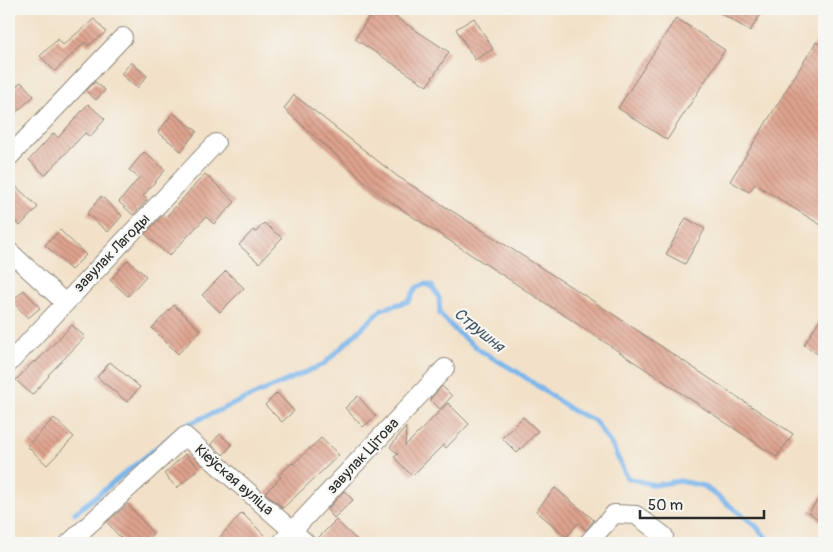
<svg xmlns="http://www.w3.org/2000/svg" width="833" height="552" viewBox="0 0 833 552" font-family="Pangolin,sans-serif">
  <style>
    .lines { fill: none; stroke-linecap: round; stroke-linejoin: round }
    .stream { stroke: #7ab6ec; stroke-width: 5 }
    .building { fill: url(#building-back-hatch) }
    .minor-casing { stroke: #8e867a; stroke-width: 20 }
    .minor { stroke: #fff; stroke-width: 18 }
    .labels { text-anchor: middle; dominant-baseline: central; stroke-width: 4.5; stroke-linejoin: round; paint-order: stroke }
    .street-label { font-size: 15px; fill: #2b2b2b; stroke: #f6f6f2 }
    .water-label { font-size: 16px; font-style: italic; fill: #435565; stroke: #f6f6f2 }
  </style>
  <defs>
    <pattern id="building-back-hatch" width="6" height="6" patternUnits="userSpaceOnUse" patternTransform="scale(1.25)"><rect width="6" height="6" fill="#dfa38e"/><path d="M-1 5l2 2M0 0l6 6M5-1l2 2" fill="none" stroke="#b58574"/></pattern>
  </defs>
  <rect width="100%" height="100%" fill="#f6f6f2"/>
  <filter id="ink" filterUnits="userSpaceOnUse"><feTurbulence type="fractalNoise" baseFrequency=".02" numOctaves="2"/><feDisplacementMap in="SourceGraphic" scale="10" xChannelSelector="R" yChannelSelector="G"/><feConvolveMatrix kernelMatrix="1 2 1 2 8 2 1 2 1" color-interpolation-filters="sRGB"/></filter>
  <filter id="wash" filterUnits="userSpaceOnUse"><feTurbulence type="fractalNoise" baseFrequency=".0096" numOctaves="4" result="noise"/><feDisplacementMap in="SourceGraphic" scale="20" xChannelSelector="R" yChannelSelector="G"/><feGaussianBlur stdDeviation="1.12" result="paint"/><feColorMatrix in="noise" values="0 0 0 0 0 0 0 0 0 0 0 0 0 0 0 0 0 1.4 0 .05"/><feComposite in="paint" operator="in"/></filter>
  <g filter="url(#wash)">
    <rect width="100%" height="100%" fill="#f2e1c8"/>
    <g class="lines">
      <polyline class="stream" points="75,513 184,426 324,364 382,309 409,301 416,288 425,284 432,286 439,298 440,314 456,331 481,351 519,373 573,411 594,420 613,447 627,478 655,485 680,481 704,486 755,525 771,543"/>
    </g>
    <g id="blocks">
      <g class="building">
        <polygon points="374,9 383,9 449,52 427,86 355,39"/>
        <polygon points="714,9 764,9 750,31"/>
        <polygon points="474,18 493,49 475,60 456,29"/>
        <polygon points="676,18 725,50 667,140 618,108"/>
        <polygon points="94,19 106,32 88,46 85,42 55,71 40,56 58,39 63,45"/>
        <polygon points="816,42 824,47 824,227 755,184 749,192 730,181"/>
        <polygon points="131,62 147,76 137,88 121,74"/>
        <polygon points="21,82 34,96 9,119 9,93"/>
        <polygon points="95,82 105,90 96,100 86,91"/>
        <polygon points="294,95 397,176 587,297 793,434 777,457 573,321 381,196 284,109"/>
        <polygon points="88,104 105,119 90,137 85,133 45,175 29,160 54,133 58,138"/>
        <polygon points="173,113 197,131 181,151 158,132"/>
        <polygon points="144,152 165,170 143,196 147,200 133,215 119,202 139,178 129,170"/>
        <polygon points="205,174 235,202 214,224 206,217 169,256 145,234 163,215 166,217"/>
        <polygon points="9,180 38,207 20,226 9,216"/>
        <polygon points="101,196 122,216 108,232 87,214"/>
        <polygon points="686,218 705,229 685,264 666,254"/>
        <polygon points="264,223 282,238 259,263 239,245 253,230 256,232"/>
        <polygon points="60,230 86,255 71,270 45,245"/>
        <polygon points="128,260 146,276 128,296 110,280"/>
        <polygon points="226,271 244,288 220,312 202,295"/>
        <polygon points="24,290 40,308 28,318 12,301"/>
        <polygon points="174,305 201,330 178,354 152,328"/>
        <polygon points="824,312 824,358 804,345"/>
        <polygon points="72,325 85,337 48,375 49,376 32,395 16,380 34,361 35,363"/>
        <polygon points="110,362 140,387 127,402 97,377"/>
        <polygon points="442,386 452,396 440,409 430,399"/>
        <polygon points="277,393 294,411 282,422 265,405"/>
        <polygon points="358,396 376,416 363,427 345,408"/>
        <polygon points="448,403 469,424 446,448 443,445 412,476 394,457 398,454 390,447 406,427 405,446"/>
        <polygon points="523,417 538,431 517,453 502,438"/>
        <polygon points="54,418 74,437 47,465 27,446"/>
        <polygon points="220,434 232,445 223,455 211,444"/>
        <polygon points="321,438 339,455 283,508 265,493 281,477 279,475 292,463 293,464"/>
        <polygon points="185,454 199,468 177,488 164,474"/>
        <polygon points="555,488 594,520 586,530 578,523 567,537 536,511"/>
        <polygon points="344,491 353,500 334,518 327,510"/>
        <polygon points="824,492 824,524 809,512"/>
        <polygon points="128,504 153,534 142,543 125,543 107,522"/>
        <polygon points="242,513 265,536 257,543 214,543"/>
        <polygon points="336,520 360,543 316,543 316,540"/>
      </g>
    </g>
  </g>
  <g filter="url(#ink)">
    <use href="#blocks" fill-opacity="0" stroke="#8e867a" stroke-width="1"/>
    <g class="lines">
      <defs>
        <g id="minor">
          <polyline points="9,157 123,37"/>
          <polyline points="9,251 65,303"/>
          <polyline points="9,363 216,143"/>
          <polyline points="69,543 185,436 306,543"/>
          <polyline points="281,543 445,368"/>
          <polyline points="588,543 614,514 636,515 664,536"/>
        </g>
      </defs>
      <use href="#minor" class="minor-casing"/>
      <use href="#minor" class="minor"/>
    </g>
  </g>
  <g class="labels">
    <g class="street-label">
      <text transform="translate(112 253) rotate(-46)">завулак Лагоды</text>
      <text transform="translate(363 456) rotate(-47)">завулак Цітова</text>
      <text transform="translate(234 480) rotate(41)">Кіеўская вуліца</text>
    </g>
    <g class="water-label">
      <text transform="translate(479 330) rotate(39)">Струшня</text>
    </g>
  </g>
  <rect width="833" height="552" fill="none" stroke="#f6f6f2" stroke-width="30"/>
  <path d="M640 510v8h124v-8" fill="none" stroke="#2b2b2b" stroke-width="2.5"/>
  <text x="648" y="510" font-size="15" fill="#2b2b2b" stroke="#f6f6f2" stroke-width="4" paint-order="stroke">50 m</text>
</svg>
